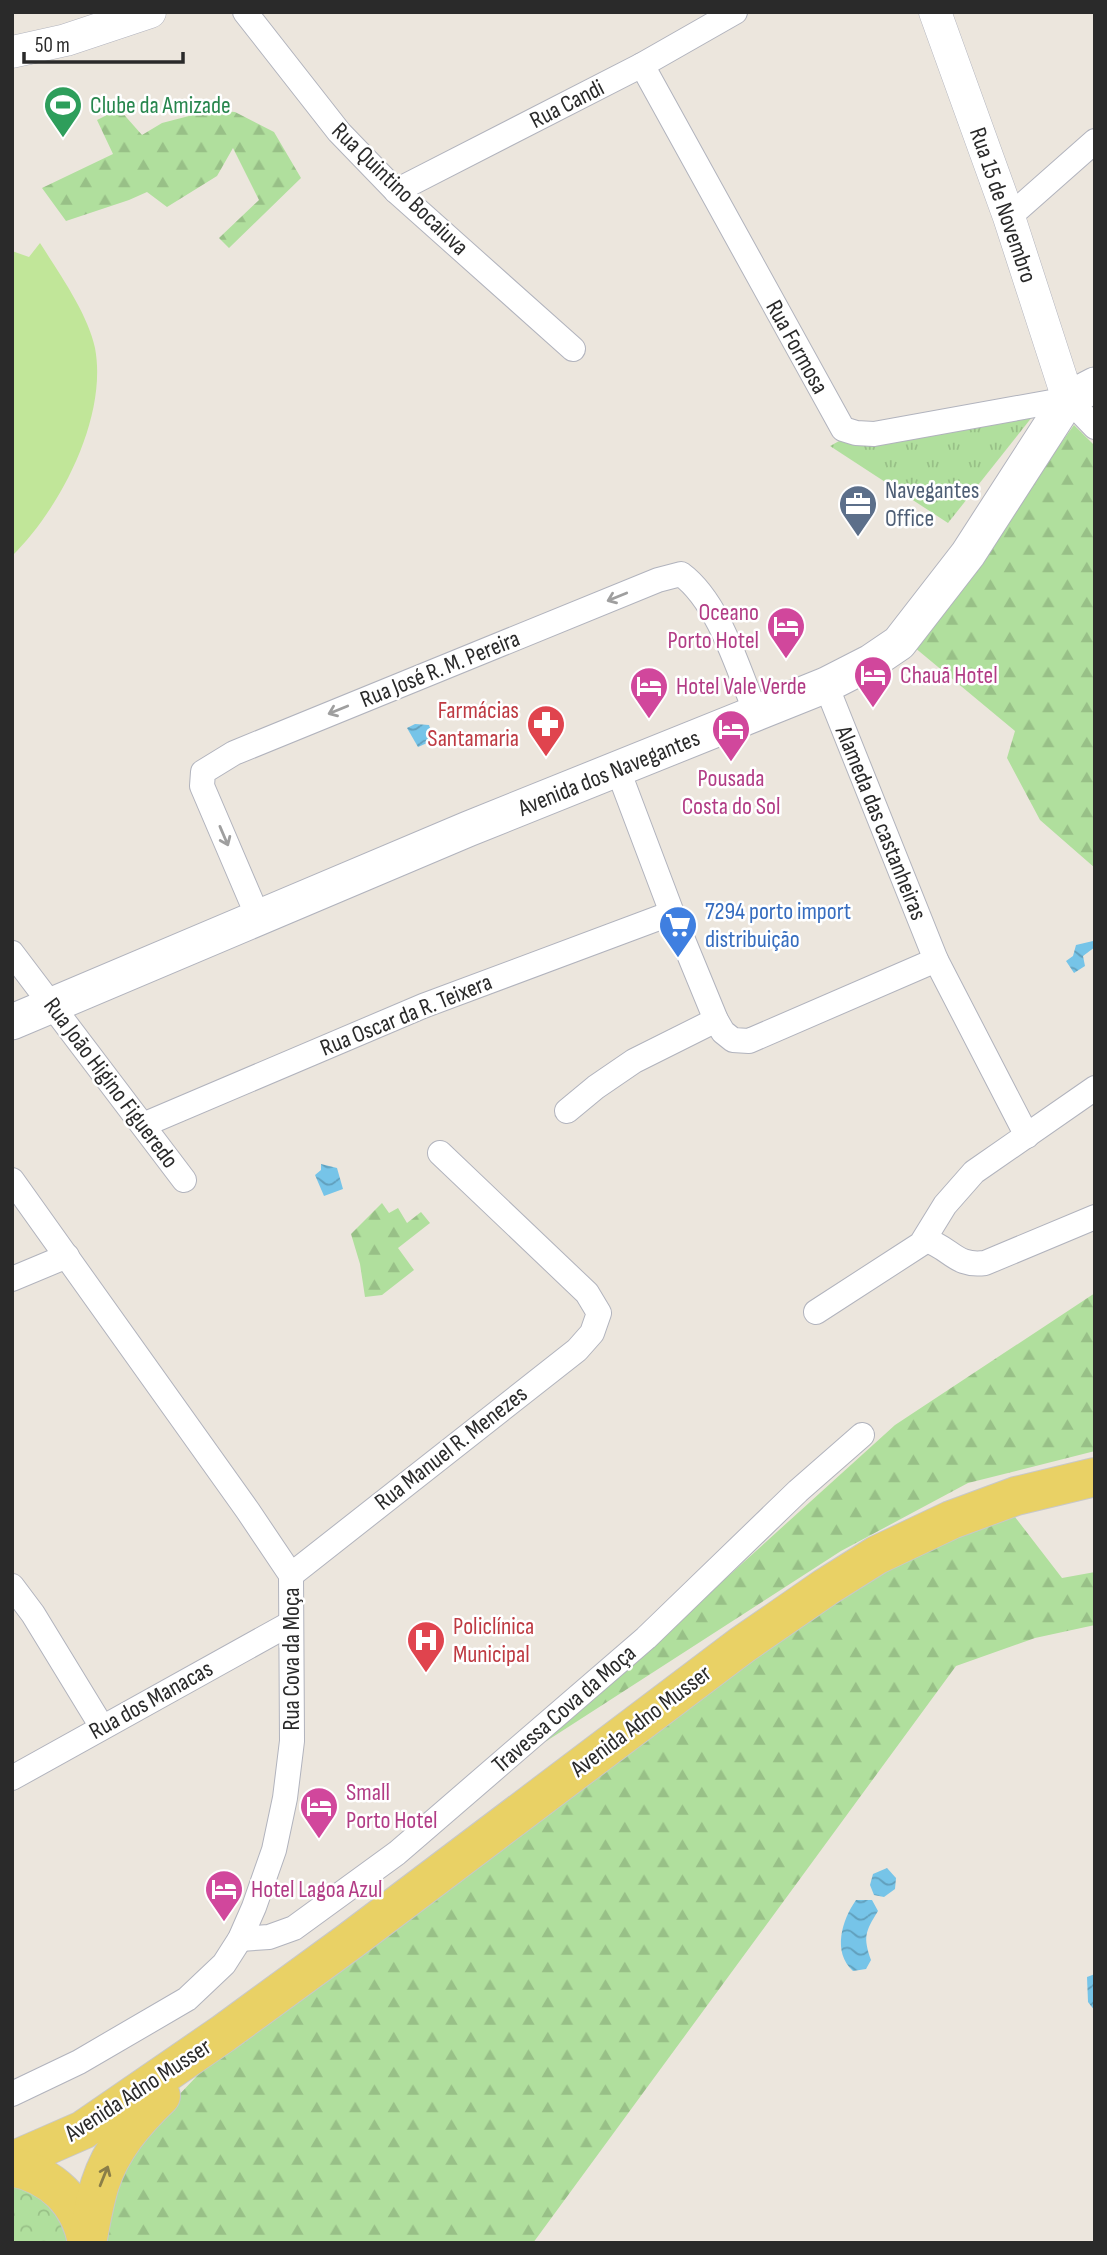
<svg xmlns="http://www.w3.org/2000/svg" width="1107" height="2255" viewBox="0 0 1107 2255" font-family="'Sofia Sans Condensed',sans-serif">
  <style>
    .grass { fill: url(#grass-tufts) }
    .forest { fill: url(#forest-firs) }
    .park { fill: url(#park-crowns) }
    .pitch { fill: #c1e699 }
    .water { fill: url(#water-waves) }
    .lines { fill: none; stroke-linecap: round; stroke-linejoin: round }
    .minor-casing { stroke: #b1b3bd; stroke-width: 26 }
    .tertiary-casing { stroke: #b1b3bd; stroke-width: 33 }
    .secondary-casing { stroke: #b1b3bd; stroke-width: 37 }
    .primary-casing { stroke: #c8c8c8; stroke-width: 40 }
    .minor { stroke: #fff; stroke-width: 24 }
    .tertiary { stroke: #fff; stroke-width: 32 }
    .secondary { stroke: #fff; stroke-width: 35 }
    .primary { stroke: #e9d165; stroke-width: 38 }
    .oneway { stroke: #9f9f9f }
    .oneway2 { stroke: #8a7e48 }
    .labels { text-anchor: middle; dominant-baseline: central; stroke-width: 5; stroke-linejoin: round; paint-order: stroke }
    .street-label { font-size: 24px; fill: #2a2a2a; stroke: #fff }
    .leisure-label { font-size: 24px; fill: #27864d; stroke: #fff; text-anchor: start }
    .service-label { font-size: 24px; fill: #4e5e75; stroke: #fff; text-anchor: start }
    .hotel-label { font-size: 24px; fill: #b23c85; stroke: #fff; text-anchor: start }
    .health-label { font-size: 24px; fill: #be3a42; stroke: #fff; text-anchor: end }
    .shop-label { font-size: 24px; fill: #366cbe; stroke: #fff; text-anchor: start }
  </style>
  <defs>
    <pattern id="grass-tufts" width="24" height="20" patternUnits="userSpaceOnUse" patternTransform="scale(1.75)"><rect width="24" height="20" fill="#b0df9d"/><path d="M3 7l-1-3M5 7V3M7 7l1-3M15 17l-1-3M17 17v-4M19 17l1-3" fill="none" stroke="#98c087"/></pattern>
    <pattern id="forest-firs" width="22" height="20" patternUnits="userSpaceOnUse" patternTransform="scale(1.75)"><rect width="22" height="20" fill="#b0df9d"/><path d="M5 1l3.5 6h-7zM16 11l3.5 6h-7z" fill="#98c087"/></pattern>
    <pattern id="park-crowns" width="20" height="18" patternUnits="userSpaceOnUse" patternTransform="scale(1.75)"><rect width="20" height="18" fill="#b0df9d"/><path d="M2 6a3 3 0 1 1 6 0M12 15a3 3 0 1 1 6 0" fill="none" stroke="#98c087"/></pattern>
    <pattern id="water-waves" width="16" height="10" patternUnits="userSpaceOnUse" patternTransform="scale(1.75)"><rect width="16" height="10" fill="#76c4e8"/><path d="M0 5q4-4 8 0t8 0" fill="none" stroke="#619fbc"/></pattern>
  </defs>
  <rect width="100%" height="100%" fill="#ece6dd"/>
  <polygon class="grass" points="1040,407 948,523 830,446 841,440"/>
  <g class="forest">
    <polygon points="119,109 142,135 162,123 212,110 235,112 274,132 301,178 229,248 219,238 259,200 233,148 217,176 167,207 147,192 129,200 66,221 42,188 113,154 97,120"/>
    <polygon points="1074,425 1095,446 1095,868 1040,820 1007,758 1015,731 914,647"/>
    <polygon points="382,1203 389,1213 398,1208 407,1223 421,1212 430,1223 398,1248 414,1270 382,1295 365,1297 360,1264 351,1234"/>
    <polygon points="1095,1293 1095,1451 968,1483 841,1551 545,1742 895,1425"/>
    <polygon points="1015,1517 1062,1578 1095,1572 1095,1625 1035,1638 956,1666 533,2243 104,2243 112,2198 129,2162 158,2117 214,2058 816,1609 903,1556"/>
  </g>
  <polygon class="park" points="12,2173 36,2178 77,2243 12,2243"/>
  <path class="pitch" d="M40,243C59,273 88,314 95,348C108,417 60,509 12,556V251L29,257Z"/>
  <g class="water">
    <polygon points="415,724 429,725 434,740 418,747 407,728"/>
    <polygon points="1093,941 1095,947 1083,956 1085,966 1074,973 1066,961 1073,956 1076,945"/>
    <polygon points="321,1164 337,1168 343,1189 324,1196 315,1175 321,1170"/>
    <polygon points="887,1868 896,1878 895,1889 884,1897 874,1895 870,1885 873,1874"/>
    <path d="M856,1900H872L878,1911C865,1932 863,1937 871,1960L866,1969L853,1971C832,1952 842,1920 856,1900Z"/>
    <polygon points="1095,1974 1095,2011 1088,2002 1087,1977"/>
  </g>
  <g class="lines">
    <defs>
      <g id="minor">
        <polyline points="245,12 339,132 396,191 573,349"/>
        <polyline points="642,65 843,429 856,433 874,434 1068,399 1095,427"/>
        <polyline points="396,191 642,65 735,12"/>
        <polyline points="1009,217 1095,141"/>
        <polyline points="826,685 936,960 1027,1136"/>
        <polyline points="618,770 672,913 716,1020 723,1032 733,1040 749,1041 936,960"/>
        <path d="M258,917L202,786L203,772L234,753L658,580L681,574C719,602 738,669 756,713"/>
        <polyline points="12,953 184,1180"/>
        <polyline points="567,1111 596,1087 634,1061 716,1020"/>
        <polyline points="143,1125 423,1006 672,913"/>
        <polyline points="12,1180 248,1511 291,1575 292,1741 285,1798 274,1850 254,1907 240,1939 224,1964 187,1999 79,2062 12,2094"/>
        <path d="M926,1240C952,1249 956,1267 985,1263L1095,1217"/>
        <polyline points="12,1279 67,1256"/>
        <polyline points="816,1312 921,1244 945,1205 974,1172 1095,1088"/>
        <polyline points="291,1575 577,1350 592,1333 599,1313 587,1293 440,1153"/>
        <polyline points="12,1586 33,1614 102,1727"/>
        <polyline points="12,1778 291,1623"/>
        <polyline points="240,1939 269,1937 294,1928 397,1853 646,1638 798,1491 862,1435"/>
      </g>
      <g id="tertiary">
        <polyline points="935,12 1009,217 1068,399"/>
        <polyline points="12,52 66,40 150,12"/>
      </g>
      <polyline id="secondary" points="12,1022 468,829 826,685 871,662 899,643 968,554 1068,399 1095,385"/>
      <g id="primary">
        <polyline points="12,2161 83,2130 224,2033 350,1941 742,1645 826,1587 877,1555 951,1520 1016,1496 1095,1477"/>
        <path d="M12,2167C52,2175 80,2202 87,2243"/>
        <path d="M87,2243C91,2223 94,2203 100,2184C111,2149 135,2121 161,2096"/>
      </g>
    </defs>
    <use href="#minor" class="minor-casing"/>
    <use href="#tertiary" class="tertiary-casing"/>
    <use href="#secondary" class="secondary-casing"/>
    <use href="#primary" class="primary-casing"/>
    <use href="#minor" class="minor"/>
    <use href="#tertiary" class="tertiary"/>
    <use href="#secondary" class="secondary"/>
    <use href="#primary" class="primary"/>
  </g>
  <defs><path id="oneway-shaft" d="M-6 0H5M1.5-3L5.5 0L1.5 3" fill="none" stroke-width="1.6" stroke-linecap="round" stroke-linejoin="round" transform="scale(1.75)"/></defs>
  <g class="oneway">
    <use href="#oneway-shaft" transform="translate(617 597) rotate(158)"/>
    <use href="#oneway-shaft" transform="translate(338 710) rotate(158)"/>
    <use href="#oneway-shaft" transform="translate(224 836) rotate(67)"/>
  </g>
  <use class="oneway2" href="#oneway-shaft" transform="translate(104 2176) rotate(-68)"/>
  <defs>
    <symbol id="stadium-pin" viewBox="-11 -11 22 30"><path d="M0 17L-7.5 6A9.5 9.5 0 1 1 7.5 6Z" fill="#2e9e5b" stroke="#fff"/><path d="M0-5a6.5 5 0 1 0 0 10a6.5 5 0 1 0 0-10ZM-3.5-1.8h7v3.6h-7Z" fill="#fff"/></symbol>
    <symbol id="office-pin" viewBox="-11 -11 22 30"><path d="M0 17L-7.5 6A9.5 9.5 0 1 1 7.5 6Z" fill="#5c6f8a" stroke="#fff"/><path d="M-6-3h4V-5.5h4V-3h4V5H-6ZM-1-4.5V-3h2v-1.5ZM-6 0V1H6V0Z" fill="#fff"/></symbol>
    <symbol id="hotel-pin" viewBox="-11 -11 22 30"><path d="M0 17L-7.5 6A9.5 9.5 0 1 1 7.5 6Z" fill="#d1479c" stroke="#fff"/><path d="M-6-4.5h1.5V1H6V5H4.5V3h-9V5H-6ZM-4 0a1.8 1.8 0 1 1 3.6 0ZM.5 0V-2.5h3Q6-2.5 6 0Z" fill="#fff"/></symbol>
    <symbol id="pharmacy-pin" viewBox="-11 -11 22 30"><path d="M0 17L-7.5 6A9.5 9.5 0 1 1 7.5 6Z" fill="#e0444e" stroke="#fff"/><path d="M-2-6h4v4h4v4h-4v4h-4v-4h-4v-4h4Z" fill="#fff"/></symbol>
    <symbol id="supermarket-pin" viewBox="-11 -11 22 30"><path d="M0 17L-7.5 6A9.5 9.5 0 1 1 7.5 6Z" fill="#3f7fe0" stroke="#fff"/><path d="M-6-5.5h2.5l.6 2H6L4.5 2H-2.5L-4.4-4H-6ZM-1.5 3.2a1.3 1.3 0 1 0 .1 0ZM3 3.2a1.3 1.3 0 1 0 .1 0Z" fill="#fff"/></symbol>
    <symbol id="hospital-pin" viewBox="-11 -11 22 30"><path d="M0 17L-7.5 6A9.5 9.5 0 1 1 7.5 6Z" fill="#e0444e" stroke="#fff"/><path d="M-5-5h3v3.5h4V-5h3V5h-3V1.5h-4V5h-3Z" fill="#fff"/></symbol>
  </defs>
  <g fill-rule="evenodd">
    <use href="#stadium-pin" x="41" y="83" width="44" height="60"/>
    <use href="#office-pin" x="836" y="482" width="44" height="60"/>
    <use href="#hotel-pin" x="764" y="604" width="44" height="60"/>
    <use href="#hotel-pin" x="851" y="653" width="44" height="60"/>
    <use href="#hotel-pin" x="627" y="664" width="44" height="60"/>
    <use href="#pharmacy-pin" x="524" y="702" width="44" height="60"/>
    <use href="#hotel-pin" x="709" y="707" width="44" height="60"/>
    <use href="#supermarket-pin" x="656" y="903" width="44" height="60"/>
    <use href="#hospital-pin" x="404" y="1618" width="44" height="60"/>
    <use href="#hotel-pin" x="297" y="1784" width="44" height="60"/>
    <use href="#hotel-pin" x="202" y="1867" width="44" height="60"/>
  </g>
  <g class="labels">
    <g class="street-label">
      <text transform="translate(567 104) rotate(-27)">Rua Candi</text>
      <text transform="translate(400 189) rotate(44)">Rua Quintino Bocaiuva</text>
      <text transform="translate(1003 205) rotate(71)">Rua 15 de Novembro</text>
      <text transform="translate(797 347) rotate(61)">Rua Formosa</text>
      <text transform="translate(440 669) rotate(-22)">Rua José R. M. Pereira</text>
      <text transform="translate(609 773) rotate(-22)">Avenida dos Navegantes</text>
      <text transform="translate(881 823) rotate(68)">Alameda das castanheiras</text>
      <text transform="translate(406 1015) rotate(-22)">Rua Oscar da R. Teixera</text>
      <text transform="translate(111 1083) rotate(53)">Rua João Higino Figueredo</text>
      <text transform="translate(451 1448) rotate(-38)">Rua Manuel R. Menezes</text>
      <text transform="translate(291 1659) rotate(-90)">Rua Cova da Moça</text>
      <text transform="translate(151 1700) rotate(-29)">Rua dos Manacas</text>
      <text transform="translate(564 1709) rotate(-41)">Travessa Cova da Moça</text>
      <text transform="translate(641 1721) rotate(-37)">Avenida Adno Musser</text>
      <text transform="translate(138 2090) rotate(-33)">Avenida Adno Musser</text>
    </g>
    <g class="leisure-label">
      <text x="90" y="105">Clube da Amizade</text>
    </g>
    <g class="service-label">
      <text x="885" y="490">Navegantes<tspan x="885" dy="28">Office</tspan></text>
    </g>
    <g class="hotel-label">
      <text x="759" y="612" text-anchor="end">Oceano<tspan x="759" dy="28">Porto Hotel</tspan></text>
      <text x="900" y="675">Chauã Hotel</text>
      <text x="676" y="686">Hotel Vale Verde</text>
      <text x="731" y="778" text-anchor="middle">Pousada<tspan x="731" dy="28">Costa do Sol</tspan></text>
      <text x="346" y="1792">Small<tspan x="346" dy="28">Porto Hotel</tspan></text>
      <text x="251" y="1889">Hotel Lagoa Azul</text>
    </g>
    <g class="health-label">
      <text x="519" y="710">Farmácias<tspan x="519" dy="28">Santamaria</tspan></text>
      <text x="453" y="1626" text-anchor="start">Policlínica<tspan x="453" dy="28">Municipal</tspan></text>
    </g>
    <g class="shop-label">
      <text x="705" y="911">7294 porto import<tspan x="705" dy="28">distribuição</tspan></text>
    </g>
  </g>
  <rect width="1107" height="2255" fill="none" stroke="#2a2a2a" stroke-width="28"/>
  <path d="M24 52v10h159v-10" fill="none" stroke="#2a2a2a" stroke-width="3.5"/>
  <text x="35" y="52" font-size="21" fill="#2a2a2a" stroke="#ffffff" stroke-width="5" paint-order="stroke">50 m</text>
</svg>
